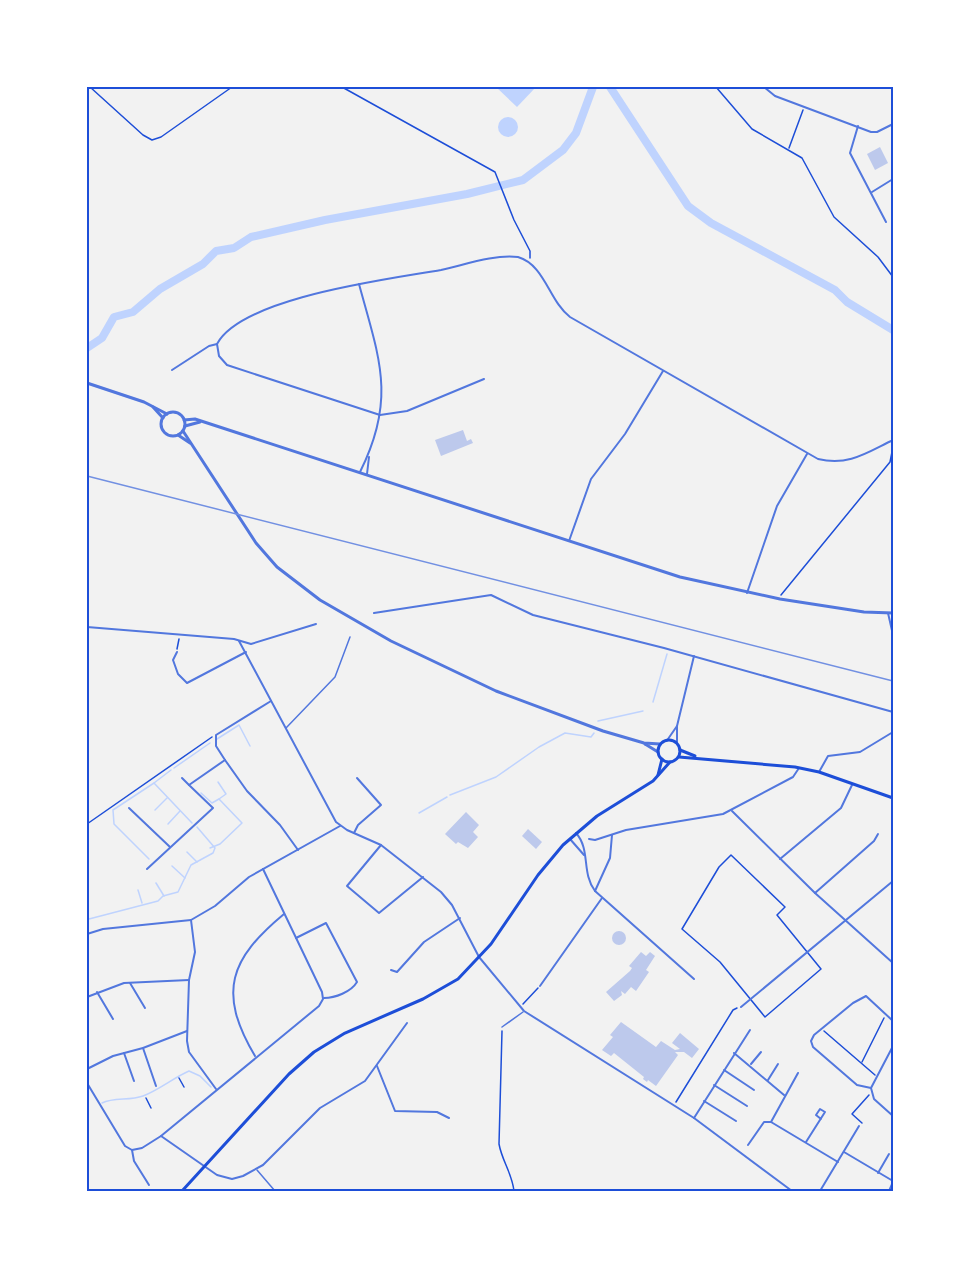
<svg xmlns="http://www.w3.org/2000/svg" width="980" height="1278" viewBox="0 0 980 1278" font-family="'Roboto Serif',serif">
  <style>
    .water { fill: #bfd3fe }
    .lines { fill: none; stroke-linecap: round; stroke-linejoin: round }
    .stream { stroke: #bfd3fe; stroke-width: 1.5 }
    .river { stroke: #bfd3fe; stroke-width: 8 }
    .building { fill: #bdc9ec }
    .path { stroke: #1d4ed8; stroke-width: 1.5 }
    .service { stroke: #5277de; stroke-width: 1.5 }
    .minor { stroke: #5277de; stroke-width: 2 }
    .tertiary { stroke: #5277de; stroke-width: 3 }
    .secondary { stroke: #1d4ed8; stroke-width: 3 }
    .rail { stroke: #7290e2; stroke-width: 1.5 }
    .neatline { fill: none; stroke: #1d4ed8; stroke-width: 2 }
  </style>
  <rect width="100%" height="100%" fill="#f2f2f2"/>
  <g class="water">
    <polygon points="496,87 536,87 517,107"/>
    <circle cx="508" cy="127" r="10"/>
  </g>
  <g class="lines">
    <g class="stream">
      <polyline points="653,702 667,654"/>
      <polyline points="598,721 643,711"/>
      <polyline points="217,739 239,725 250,746"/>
      <polyline points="174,768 210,743"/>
      <polyline points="171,770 154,783 192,823"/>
      <polyline points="218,782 226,794 219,799"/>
      <polyline points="201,793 212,803 219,799 242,823 220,844 210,848"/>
      <polyline points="450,795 496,777 539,747 565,733 591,737 594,733"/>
      <polyline points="155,810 167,798"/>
      <polyline points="419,813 447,797"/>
      <polyline points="168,824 180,811"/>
      <polyline points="187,852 197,862"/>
      <polyline points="149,859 114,824 113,810 154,783"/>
      <polyline points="172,866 185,878"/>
      <polyline points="156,883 164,896"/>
      <polyline points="138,890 142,903"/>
      <polyline points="87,915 89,919 158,901 163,896 178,892 191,865 213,853 215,848 197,827"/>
      <path d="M102,1103C114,1097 129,1101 143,1096C159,1090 173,1078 189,1071L200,1076L211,1087"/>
    </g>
    <g class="river">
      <polyline points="610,87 688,206 711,223 835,290 847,302 893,330"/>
      <polyline points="87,348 102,338 114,317 133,312 160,289 203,264 216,251 234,248 251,237 325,220 467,194 523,180 563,150 576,133 593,87"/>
    </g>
  </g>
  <g class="building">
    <polygon points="880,147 888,163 875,170 867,154"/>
    <polygon points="463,430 467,441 471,439 473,443 441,456 435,440"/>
    <polygon points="466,812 479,825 473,832 478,837 468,848 458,842 456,844 445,834"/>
    <polygon points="528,829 542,842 536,849 522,836"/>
    <circle cx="619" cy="938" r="7"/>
    <polygon points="641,952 646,956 650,952 655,956 646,970 649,972 636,991 631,987 625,994 621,991 622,995 614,1001 606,992 630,971 632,968 629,966"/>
    <polygon points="621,1022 656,1047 661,1041 675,1050 680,1049 672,1043 680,1033 699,1049 692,1058 684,1052 675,1052 678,1055 656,1086 648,1080 647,1082 643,1079 644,1077 614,1053 611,1056 602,1050 613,1037 610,1035"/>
  </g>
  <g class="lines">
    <g class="path">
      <polyline points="90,87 143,135 152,140 161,137 232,87"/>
      <polyline points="342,87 495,172 514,220 530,251 530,258"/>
      <polyline points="716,87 752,129 802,158 834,217 878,257 893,277"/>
      <polyline points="789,148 803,110"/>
      <polyline points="781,595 890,462 893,447"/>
      <polyline points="177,649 179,639"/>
      <polyline points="87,824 212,737"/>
      <polygon points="731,855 785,907 777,915 821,969 765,1017 720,962 682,929 719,867"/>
      <polyline points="523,1004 538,988"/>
      <path d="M502,1031L499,1144C502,1161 512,1173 514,1191"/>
      <polyline points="824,1031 875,1075"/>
      <polyline points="862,1062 884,1018"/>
      <polyline points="179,1078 184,1087"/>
      <polyline points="146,1098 151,1108"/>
      <polyline points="676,1102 733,1010 737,1008"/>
      <polyline points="862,1123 852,1114 869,1095"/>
    </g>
    <g class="service">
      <polyline points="286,728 335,677 350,637"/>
      <polyline points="502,1027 523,1012"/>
      <polyline points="257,1170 275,1191"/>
    </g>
    <g class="minor">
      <polyline points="764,87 775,96 871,132 877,132 893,124"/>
      <polyline points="858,126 850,153 886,222"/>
      <polyline points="872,192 893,179"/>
      <path d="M359,284C379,358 397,398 360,472"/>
      <polyline points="172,370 209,346 217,344"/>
      <path d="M484,379L407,411L380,415L227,365L219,356L217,344C242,297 391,279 441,270C464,265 494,254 518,257C545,265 549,301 570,317L818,459C849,466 866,453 893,440"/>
      <polyline points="367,474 369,457"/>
      <polyline points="569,541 591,479 625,434 663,371"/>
      <polyline points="747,593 777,506 807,454"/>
      <polyline points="374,613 491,595 533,615 664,648 893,712"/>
      <polyline points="888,613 893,635"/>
      <polyline points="87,627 234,639 251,644 316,624"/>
      <polyline points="239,641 336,822 347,830 381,845 441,892 452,905 479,957 524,1011 694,1118 792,1191"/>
      <polyline points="177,652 173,660 178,674 187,683 246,652"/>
      <polyline points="668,739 677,726"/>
      <polyline points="677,742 677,726 694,656"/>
      <polyline points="225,760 247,791 280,825 298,850"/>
      <polyline points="819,772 828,756 860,752 893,732"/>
      <polyline points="182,778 189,785"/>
      <polyline points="129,808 170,847"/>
      <polyline points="732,811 815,893 893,963"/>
      <polyline points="354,833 358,825 381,805 357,778"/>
      <path d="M576,833C591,850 581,872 595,891L694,979"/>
      <polyline points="570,839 584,855"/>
      <polyline points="589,839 595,840 626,830 723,814 793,777 799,768"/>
      <polyline points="381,845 347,886 379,913 423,877"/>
      <polyline points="780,859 841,808 852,785"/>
      <polyline points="147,869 213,808 189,785 225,760 216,746 216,735 271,701"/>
      <polyline points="595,891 610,858 612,835"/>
      <polyline points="815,893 874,841 878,834"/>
      <polyline points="191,920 195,952 189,980 187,1041 189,1052 216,1089"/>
      <polyline points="87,934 103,929 191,920 215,906 249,877 340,826"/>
      <path d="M296,938L326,923L357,982C351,992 335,998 324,998"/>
      <polyline points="391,970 397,972 424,942 460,918"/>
      <polyline points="130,983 145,1008"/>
      <polyline points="540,986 602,898"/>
      <polyline points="97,992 113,1019"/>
      <polyline points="87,997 124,983 189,980"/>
      <polyline points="741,1007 893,881"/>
      <polyline points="893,1046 871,1088 874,1099 893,1116"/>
      <polyline points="143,1048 156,1086"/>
      <polyline points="124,1053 134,1081"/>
      <polyline points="734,1053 784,1095"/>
      <path d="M255,1056C217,992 230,959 284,914"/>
      <polyline points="751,1064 761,1052"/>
      <polyline points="377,1066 395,1111 437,1112 449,1118"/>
      <polyline points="87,1069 113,1056 143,1048 187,1031"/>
      <polyline points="724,1070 754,1090"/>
      <polyline points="768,1080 778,1064"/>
      <polyline points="87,1083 125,1146 132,1150 142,1148 161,1136 319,1006 323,999 322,992 263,869"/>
      <polyline points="714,1085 747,1106"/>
      <polyline points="871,1088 857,1085 813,1047 811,1041 814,1035 853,1003 866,996 893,1021"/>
      <polyline points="704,1101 736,1121"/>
      <polyline points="694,1118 750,1030"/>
      <polyline points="771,1122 798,1073"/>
      <polyline points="161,1136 217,1175 232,1179 243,1176 263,1165 320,1108 365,1081 407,1023"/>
      <polyline points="806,1142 825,1112 820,1109 816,1115 821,1119"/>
      <polyline points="748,1145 764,1122 771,1122 838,1162"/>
      <polyline points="132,1150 134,1161 149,1185"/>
      <polyline points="844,1152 893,1181"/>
      <polyline points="878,1173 889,1154"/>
      <polyline points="820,1191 859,1126"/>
      <polyline points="889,1191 893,1182"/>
    </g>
    <g class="tertiary">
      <polyline points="87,383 144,402 167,414"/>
      <polyline points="153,407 163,418"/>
      <circle cx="173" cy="424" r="12"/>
      <polyline points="184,420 195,419 680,577 780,599 864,612 893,613"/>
      <polyline points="185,426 200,422"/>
      <polyline points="183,431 256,543 277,567 320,600 391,641 496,691 603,731 644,743 660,744"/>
      <polyline points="178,435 190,443"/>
      <polyline points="645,744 658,752"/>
    </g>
    <g class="secondary">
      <circle cx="669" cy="751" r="11"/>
      <polyline points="680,750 695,756"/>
      <polyline points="679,757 795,767 819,772 893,798"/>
      <polyline points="658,775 662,759"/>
      <polyline points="182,1191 289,1074 314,1052 345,1033 423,999 458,979 491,944 538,875 563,845 597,816 653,781 670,762"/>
    </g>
    <polyline class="rail" points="87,476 893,681"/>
  </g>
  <rect width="980" height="1278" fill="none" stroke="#ffffff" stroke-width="177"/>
  <rect x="88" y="88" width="804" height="1102" class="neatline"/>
</svg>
